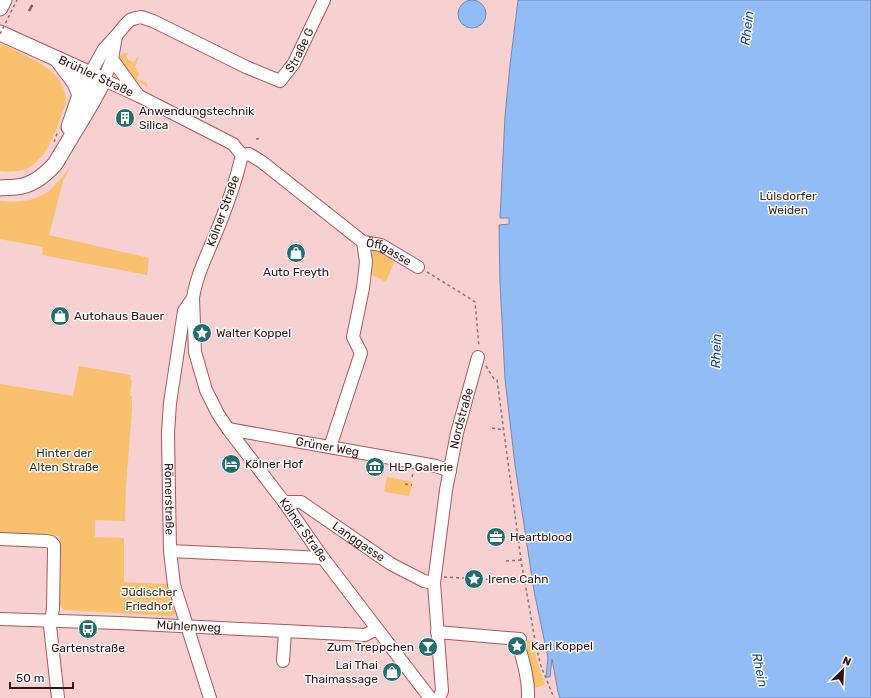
<svg xmlns="http://www.w3.org/2000/svg" width="871" height="698" viewBox="0 0 871 698" font-family="Rubik,sans-serif">
  <style>
    .green { fill: #f9c16e }
    .water { fill: #92bcf5; stroke: #7689b2 }
    .lines { fill: none; stroke-linecap: round; stroke-linejoin: round }
    .minor-casing { stroke: #aa575e; stroke-width: 14 }
    .major-casing { stroke: #aa575e; stroke-width: 17 }
    .path { stroke: #936e70; stroke-width: 1.5; stroke-dasharray: 3 3; stroke-linecap: butt }
    .minor { stroke: #fff; stroke-width: 12 }
    .major { stroke: #fff; stroke-width: 15 }
    .rail { stroke: #825e60; stroke-width: 2.5; stroke-dasharray: 7 7; stroke-linecap: butt }
    .path-bridge { stroke: #936e70; stroke-width: 1.5; stroke-dasharray: 3 3; stroke-linecap: butt }
    .labels { text-anchor: middle; dominant-baseline: central; stroke-width: 3; stroke-linejoin: round; paint-order: stroke }
    .street-label { font-size: 12px; fill: #351316; stroke: #fcfcfc }
    .poi-label { font-size: 12px; fill: #351316; stroke: #fcfcfc; text-anchor: start }
    .park-label { font-size: 12px; fill: #3d2f1c; stroke: #fcfcfc }
    .water-label { font-size: 13px; font-style: italic; fill: #194783; stroke: #fcfcfc }
  </style>
  <rect width="100%" height="100%" fill="#f7d0d1"/>
  <g class="green">
    <path d="M1,44C17,51 52,66 60,81C63,86 66,95 66,101C66,106 62,111 61,116C55,134 47,156 30,167C21,172 10,172 0,171V47Z"/>
    <path d="M124,53H128L126,59L134,62L137,57H138V59L135,67L137,69L136,71L139,73L137,79L147,83V87L132,77L119,64C119,58 119,56 124,53Z"/>
    <path d="M71,165L63,181L49,235L149,258L147,275L42,255L43,247L0,239V201C17,203 38,201 51,189C59,182 65,173 71,165Z"/>
    <polygon points="375,248 395,260 386,282 370,274 370,252 373,249"/>
    <polygon points="79,366 131,375 130,379 132,380 130,396 132,396 132,409 126,486 125,521 95,520 95,537 124,538 124,582 167,584 175,613 172,616 64,610 61,607 59,602 60,536 0,534 0,384 73,396"/>
    <polygon points="387,477 413,482 409,496 384,492"/>
    <polygon points="533,640 537,661 545,685 531,689 519,641"/>
  </g>
  <g class="water">
    <circle cx="472" cy="14" r="14"/>
    <polygon points="518,0 871,0 871,698 560,698 558,692 552,659 550,677 546,677 548,658 534,591 523,518 515,465 505,379 500,283 499,225 509,224 509,218 500,218 505,116 510,65"/>
  </g>
  <g class="lines">
    <defs>
      <g id="minor">
        <path id="s1" d="M116,36L112,59L104,80L139,96L233,144L242,155C235,185 225,212 213,240C205,259 196,278 193,298L195,352L206,390L218,414L228,429L284,502L323,558L430,698"/>
        <polyline points="112,59 138,95"/>
        <path id="s2" d="M90,74L104,49L116,36L125,25L130,20L136,18L141,17L153,21L246,67L280,81L294,63L324,0"/>
        <path id="s3" d="M242,155L249,154L262,162L363,242L381,245L418,267"/>
        <path id="s4" d="M193,298L184,311L170,403L168,433L170,551L174,585L210,698"/>
        <path id="s5" d="M228,429L436,466L450,471"/>
        <polyline points="330,447 361,353 353,337 363,288 366,262 363,242"/>
        <path id="s6" d="M284,502H301L391,564L424,581L434,583"/>
        <polyline points="0,539 46,541 51,542 54,545 54,551 53,609 50,626 58,698"/>
        <polyline points="170,551 323,558"/>
        <path id="s7" d="M0,619L119,623L365,635L377,629"/>
        <polyline points="437,632 520,639"/>
        <path d="M517,639C522,658 529,678 528,698"/>
        <polyline points="283,661 285,631"/>
        <path id="s8" d="M439,698L442,691L434,583L446,490L457,433L478,357"/>
      </g>
      <g id="major">
        <polyline points="0,8 4,0"/>
        <path d="M0,33L104,80L91,104L55,164C45,175 32,186 16,187C11,188 5,187 0,188"/>
        <polyline points="57,59 75,83 80,95"/>
        <polyline points="69,127 80,95 90,74"/>
      </g>
    </defs>
    <use href="#minor" class="minor-casing"/>
    <use href="#major" class="major-casing"/>
    <g class="path">
      <polyline points="256,139 261,138"/>
      <polyline points="54,142 58,131"/>
      <polyline points="427,272 466,296 475,302 479,347"/>
      <polyline points="486,366 494,379 497,380 521,560 536,646 541,666 554,698"/>
      <polyline points="492,428 504,430"/>
      <polyline points="412,477 413,473"/>
      <polyline points="405,484 412,485"/>
      <polyline points="506,561 521,560"/>
      <polyline points="444,577 519,581 524,581"/>
    </g>
    <use href="#minor" class="minor"/>
    <use href="#major" class="major"/>
    <polyline class="rail" points="29,11 35,0"/>
    <polyline class="path-bridge" points="0,34 17,0"/>
  </g>
  <defs>
    <symbol id="building-disc" viewBox="-11 -11 22 22"><circle r="9.5" fill="#226d6e" stroke="#fcfcfc"/><path d="M-4-6H4V6H1V3H-1V6H-4ZM-2.5-4.3h1.7v1.8h-1.7ZM.8-4.3h1.7v1.8H.8ZM-2.5-1h1.7V.8h-1.7ZM.8-1h1.7V.8H.8Z" fill="#fff"/></symbol>
    <symbol id="shop-disc" viewBox="-11 -11 22 22"><circle r="9.5" fill="#226d6e" stroke="#fcfcfc"/><path d="M-5-2.5h2.3a2.7 3.5 0 0 1 5.4 0H5L5.5 6h-11ZM-1.5-2.5h3a1.5 2.3 0 0 0-3 0Z" fill="#fff"/></symbol>
    <symbol id="sight-disc" viewBox="-11 -11 22 22"><circle r="9.5" fill="#226d6e" stroke="#fcfcfc"/><path d="M0-6L1.8-2.2L6-1.7L2.9 1.2L3.7 5.4L0 3.3L-3.7 5.4L-2.9 1.2L-6-1.7L-1.8-2.2Z" fill="#fff"/></symbol>
    <symbol id="hotel-disc" viewBox="-11 -11 22 22"><circle r="9.5" fill="#226d6e" stroke="#fcfcfc"/><path d="M-6-4.5h1.5V1H6V5H4.5V3h-9V5H-6ZM-4 0a1.8 1.8 0 1 1 3.6 0ZM.5 0V-2.5h3Q6-2.5 6 0Z" fill="#fff"/></symbol>
    <symbol id="museum-disc" viewBox="-11 -11 22 22"><circle r="9.5" fill="#226d6e" stroke="#fcfcfc"/><path d="M0-6L6-3V-2H-6V-3ZM-5-1h2V3h-2ZM-1-1h2V3h-2ZM3-1h2V3H3ZM-6 4H6V6H-6Z" fill="#fff"/></symbol>
    <symbol id="office-disc" viewBox="-11 -11 22 22"><circle r="9.5" fill="#226d6e" stroke="#fcfcfc"/><path d="M-6-3h4V-5.5h4V-3h4V5H-6ZM-1-4.5V-3h2v-1.5ZM-6 0V1H6V0Z" fill="#fff"/></symbol>
    <symbol id="bus-disc" viewBox="-11 -11 22 22"><circle r="9.5" fill="#226d6e" stroke="#fcfcfc"/><path d="M-5-6H5V4H4V6H2V4H-2V6H-4V4H-5ZM-3.5-4V0h7V-4ZM-3.5 1.2v1.5H-2V1.2ZM2 1.2v1.5H3.5V1.2Z" fill="#fff"/></symbol>
    <symbol id="bar-disc" viewBox="-11 -11 22 22"><circle r="9.5" fill="#226d6e" stroke="#fcfcfc"/><path d="M-6-5H6L.8 .8V4.5H3.5V6h-7V4.5H-.8V.8Z" fill="#fff"/></symbol>
  </defs>
  <g fill-rule="evenodd">
    <use href="#building-disc" x="114" y="107" width="22" height="22"/>
    <use href="#shop-disc" x="285" y="242" width="22" height="22"/>
    <use href="#shop-disc" x="49" y="305" width="22" height="22"/>
    <use href="#sight-disc" x="191" y="322" width="22" height="22"/>
    <use href="#hotel-disc" x="220" y="453" width="22" height="22"/>
    <use href="#museum-disc" x="364" y="456" width="22" height="22"/>
    <use href="#office-disc" x="485" y="526" width="22" height="22"/>
    <use href="#sight-disc" x="463" y="568" width="22" height="22"/>
    <use href="#bus-disc" x="77" y="618" width="22" height="22"/>
    <use href="#sight-disc" x="506" y="635" width="22" height="22"/>
    <use href="#bar-disc" x="417" y="636" width="22" height="22"/>
    <use href="#shop-disc" x="381" y="661" width="22" height="22"/>
  </g>
  <g class="labels">
    <g class="street-label">
      <text stroke="none"><textPath href="#s2" startOffset="269">Straße G</textPath></text>
      <text transform="translate(96 76) rotate(25)">Brühler Straße</text>
      <text transform="translate(223 211) rotate(-70)">Kölner Straße</text>
      <text stroke="none"><textPath href="#s3" startOffset="179">Öffgasse</textPath></text>
      <text stroke="none"><textPath href="#s8" startOffset="283">Nordstraße</textPath></text>
      <text stroke="none"><textPath href="#s5" startOffset="101">Grüner Weg</textPath></text>
      <text stroke="none"><textPath href="#s4" startOffset="205">Römerstraße</textPath></text>
      <text stroke="none"><textPath href="#s1" startOffset="620">Kölner Straße</textPath></text>
      <text stroke="none"><textPath href="#s6" startOffset="87">Langgasse</textPath></text>
      <text stroke="none"><textPath href="#s7" startOffset="189">Mühlenweg</textPath></text>
    </g>
    <g class="poi-label">
      <text x="139" y="111">Anwendungstechnik<tspan x="139" dy="14">Silica</tspan></text>
      <text x="296" y="272" text-anchor="middle">Auto Freyth</text>
      <text x="74" y="316">Autohaus Bauer</text>
      <text x="216" y="333">Walter Koppel</text>
      <text x="245" y="464">Kölner Hof</text>
      <text x="389" y="467">HLP Galerie</text>
      <text x="510" y="537">Heartblood</text>
      <text x="488" y="579">Irene Cahn</text>
      <text x="531" y="646">Karl Koppel</text>
      <text x="414" y="647" text-anchor="end">Zum Treppchen</text>
      <text x="88" y="648" text-anchor="middle">Gartenstraße</text>
      <text x="378" y="665" text-anchor="end">Lai Thai<tspan x="378" dy="14">Thaimassage</tspan></text>
    </g>
    <g class="park-label">
      <text x="788" y="196">Lülsdorfer<tspan x="788" dy="14">Weiden</tspan></text>
      <text x="64" y="453">Hinter der<tspan x="64" dy="14">Alten Straße</tspan></text>
      <text x="149" y="592">Jüdischer<tspan x="149" dy="14">Friedhof</tspan></text>
    </g>
    <g class="water-label">
      <text transform="translate(747 28) rotate(-83)">Rhein</text>
      <text transform="translate(716 351) rotate(-88)">Rhein</text>
      <text transform="translate(760 670) rotate(78)">Rhein</text>
    </g>
  </g>
  <g transform="translate(843 670) rotate(24)" stroke="#fcfcfc" stroke-width="3" paint-order="stroke">
  <path d="M0-3L7 15L0 10L-7 15Z" fill="#351316"/>
  <text y="-6" font-size="11" font-weight="bold" text-anchor="middle" fill="#351316">N</text>
  </g>
  <path d="M10 682v6h63v-6" fill="none" stroke="#351316" stroke-width="2"/>
  <text x="16" y="682" font-size="12" fill="#351316" stroke="#fcfcfc" stroke-width="3" paint-order="stroke">50 m</text>
</svg>
